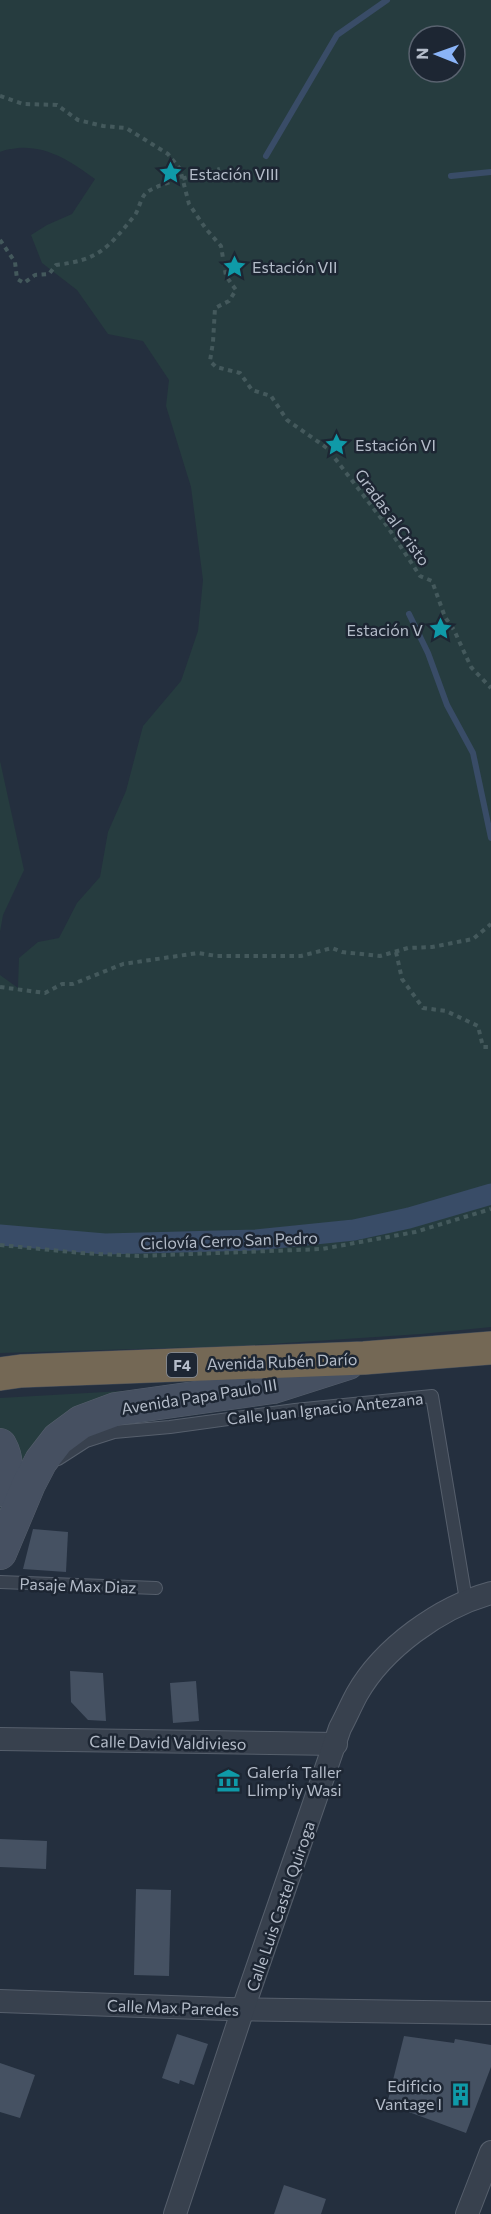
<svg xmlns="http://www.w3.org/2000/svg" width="491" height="2214" viewBox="0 0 491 2214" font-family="Commissioner,sans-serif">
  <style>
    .green { fill: #263c3f; fill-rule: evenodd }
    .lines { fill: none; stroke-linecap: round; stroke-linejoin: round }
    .stream { stroke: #394c67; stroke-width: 6 }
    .canal { stroke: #394c67; stroke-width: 21 }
    .building { fill: #455162 }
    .lane-casing { stroke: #565f6c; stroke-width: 14 }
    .street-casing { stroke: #565f6c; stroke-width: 24 }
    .secondary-casing { stroke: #565f6c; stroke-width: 34 }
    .highway-casing { stroke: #434c59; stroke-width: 34 }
    .path { stroke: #44595c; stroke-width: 4; stroke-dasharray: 4.5 4.5; stroke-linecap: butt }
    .lane { stroke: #38414e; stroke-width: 12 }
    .street { stroke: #38414e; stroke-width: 22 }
    .secondary { stroke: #465061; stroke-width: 33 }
    .highway { stroke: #746855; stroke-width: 33 }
    .labels { text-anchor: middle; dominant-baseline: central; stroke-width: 5; stroke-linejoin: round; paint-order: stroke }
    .shield { fill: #1d2633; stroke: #878f9c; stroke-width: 1.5 }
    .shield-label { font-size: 15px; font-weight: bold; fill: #b4bcc9 }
    .poi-label { font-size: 16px; fill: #b4bcc9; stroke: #1d2633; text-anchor: start }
    .street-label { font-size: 16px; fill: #b4bcc9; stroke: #1d2633 }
  </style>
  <rect width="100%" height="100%" fill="#242f3e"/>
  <g class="green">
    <path d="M0,0H491V1327L421,1334L239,1346L0,1353V975L18,988L19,958L38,942L59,938L77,903L100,877L108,832L126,791L143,726L181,681L198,631L203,580L191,487L166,406L169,380L143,341L108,334L77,290L42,263L31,235L47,225L72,214L95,179C71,162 49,146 18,148C12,149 6,149 0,152ZM419,36H455V72H419Z"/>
    <polygon points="0,761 24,870 3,915 0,932"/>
    <polygon points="245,1384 114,1402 0,1530 0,1509 7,1492 0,1432 0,1398"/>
  </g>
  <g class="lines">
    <g class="stream">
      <polyline points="266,156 337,35 387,0"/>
      <polyline points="451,176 491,172"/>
      <polyline points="409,614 428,653 447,705 473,753 491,838"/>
    </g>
    <polyline class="canal" points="0,1235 105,1244 256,1240 354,1230 409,1218 491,1194"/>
  </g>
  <g class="building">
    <polygon points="33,1529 68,1532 66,1572 23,1569"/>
    <polygon points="70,1671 103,1673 106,1721 88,1720 71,1702"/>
    <polygon points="196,1681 199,1721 173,1723 170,1683"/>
    <polygon points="0,1839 47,1841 46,1869 0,1867"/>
    <polygon points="136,1889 171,1890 169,1976 134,1975"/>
    <polygon points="177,2034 208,2044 194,2085 180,2080 179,2084 162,2078"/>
    <polygon points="404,2036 454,2043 455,2039 491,2045 491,2067 466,2133 387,2104"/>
    <polygon points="0,2063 35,2075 20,2118 0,2112"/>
    <polygon points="284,2185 326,2199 321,2214 274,2214"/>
  </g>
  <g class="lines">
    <defs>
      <g id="lane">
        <polyline points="58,1459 86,1441 114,1432 170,1427 295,1410 432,1396 466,1600"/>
        <polyline points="0,1582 156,1588"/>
      </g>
      <g id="street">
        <polyline points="0,1739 336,1744"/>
        <polyline points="0,2001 228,2009 491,2013"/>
        <path d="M175,2214L243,2009L340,1728C346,1717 351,1705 357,1694C383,1648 440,1607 491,1593"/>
        <polyline points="467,2214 491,2152"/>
      </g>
      <g id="secondary">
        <path d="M0,1445C9,1461 6,1473 0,1490"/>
        <polyline points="0,1553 29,1484 41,1461 58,1439 81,1422 116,1409 273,1387 348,1363"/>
      </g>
      <polyline id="highway" points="0,1374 21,1371 364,1358 491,1348"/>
    </defs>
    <use href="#lane" class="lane-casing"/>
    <use href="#street" class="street-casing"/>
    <use href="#secondary" class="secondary-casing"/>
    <use href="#highway" class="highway-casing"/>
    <g class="path">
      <polyline points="0,96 23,104 57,105 78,120 103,126 126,128 168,154 180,169 189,204 206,229 221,246 226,276 236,290 229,301 215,308 213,342 210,361 216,367 240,373 252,390 271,396 287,420 327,448 387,526 420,576 432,581 445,617 454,630 471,667 491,688"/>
      <path d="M0,240L15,262L17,279L24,283L35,275L49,274L56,265C99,260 108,248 135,215C139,209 140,200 145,194C155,183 204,174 220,169"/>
      <polyline points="396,952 402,979 423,1008 446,1011 478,1026 483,1047 491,1047"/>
      <polyline points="0,987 45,993 62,984 73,984 123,964 198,953 217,956 301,956 332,948 342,952 380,956 408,948 432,947 473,939 491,924"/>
      <polyline points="0,1245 81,1253 139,1256 322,1249 415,1232 491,1209"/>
    </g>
    <use href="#lane" class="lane"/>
    <use href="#street" class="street"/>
    <use href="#secondary" class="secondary"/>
    <use href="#highway" class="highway"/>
  </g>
  <defs>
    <symbol id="sight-bare" viewBox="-9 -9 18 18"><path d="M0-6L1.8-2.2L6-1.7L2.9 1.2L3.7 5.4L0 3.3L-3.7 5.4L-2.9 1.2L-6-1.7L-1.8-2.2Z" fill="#0f9aa8" stroke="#1d2633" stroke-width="2.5" paint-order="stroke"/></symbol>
    <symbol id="museum-bare" viewBox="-9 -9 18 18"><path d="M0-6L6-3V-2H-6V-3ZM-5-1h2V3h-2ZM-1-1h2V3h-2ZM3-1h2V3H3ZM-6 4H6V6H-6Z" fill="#0f9aa8" stroke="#1d2633" stroke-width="2.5" paint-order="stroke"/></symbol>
    <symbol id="building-bare" viewBox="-9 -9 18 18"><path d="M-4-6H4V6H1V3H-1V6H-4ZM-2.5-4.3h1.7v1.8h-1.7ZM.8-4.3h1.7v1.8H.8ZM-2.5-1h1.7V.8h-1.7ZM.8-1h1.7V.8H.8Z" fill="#0f9aa8" stroke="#1d2633" stroke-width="2.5" paint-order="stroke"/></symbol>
  </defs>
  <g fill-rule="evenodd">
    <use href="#sight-bare" x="154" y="156" width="33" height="33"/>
    <use href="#sight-bare" x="218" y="250" width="33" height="33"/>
    <use href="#sight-bare" x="320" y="428" width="33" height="33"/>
    <use href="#sight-bare" x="424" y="612" width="33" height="33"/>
    <use href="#museum-bare" x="212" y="1764" width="33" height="33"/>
    <use href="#building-bare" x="444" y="2078" width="33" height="33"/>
  </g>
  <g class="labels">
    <rect class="shield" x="167" y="1353" width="30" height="24" rx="4.5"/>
    <g class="shield-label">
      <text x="182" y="1365">F4</text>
    </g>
    <g class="poi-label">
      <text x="189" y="173">Estación VIII</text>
      <text x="252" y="266">Estación VII</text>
      <text x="355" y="444">Estación VI</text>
      <text x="423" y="629" text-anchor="end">Estación V</text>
      <text x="247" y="1771">Galería Taller<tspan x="247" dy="18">Llimp'iy Wasi</tspan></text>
      <text x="442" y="2085" text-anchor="end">Edificio<tspan x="442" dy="18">Vantage I</tspan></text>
    </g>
    <g class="street-label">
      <text transform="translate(393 517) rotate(54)">Gradas al Cristo</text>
      <text transform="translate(229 1240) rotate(-2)">Ciclovía Cerro San Pedro</text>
      <text transform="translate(282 1361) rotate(-2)">Avenida Rubén Darío</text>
      <text transform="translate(199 1396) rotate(-9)">Avenida Papa Paulo III</text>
      <text transform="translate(325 1408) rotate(-6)">Calle Juan Ignacio Antezana</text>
      <text transform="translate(78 1585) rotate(2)">Pasaje Max Diaz</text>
      <text transform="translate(168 1742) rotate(1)">Calle David Valdivieso</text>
      <text transform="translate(280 1906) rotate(-71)">Calle Luis Castel Quiroga</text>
      <text transform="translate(173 2007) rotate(2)">Calle Max Paredes</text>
    </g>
  </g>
  <g transform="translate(437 54) rotate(271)"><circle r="28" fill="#1d2633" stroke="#59626f" stroke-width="1.5"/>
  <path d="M0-4.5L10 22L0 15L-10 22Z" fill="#8ab4f8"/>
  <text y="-9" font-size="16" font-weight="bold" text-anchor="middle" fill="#b4bcc9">N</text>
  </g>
</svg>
